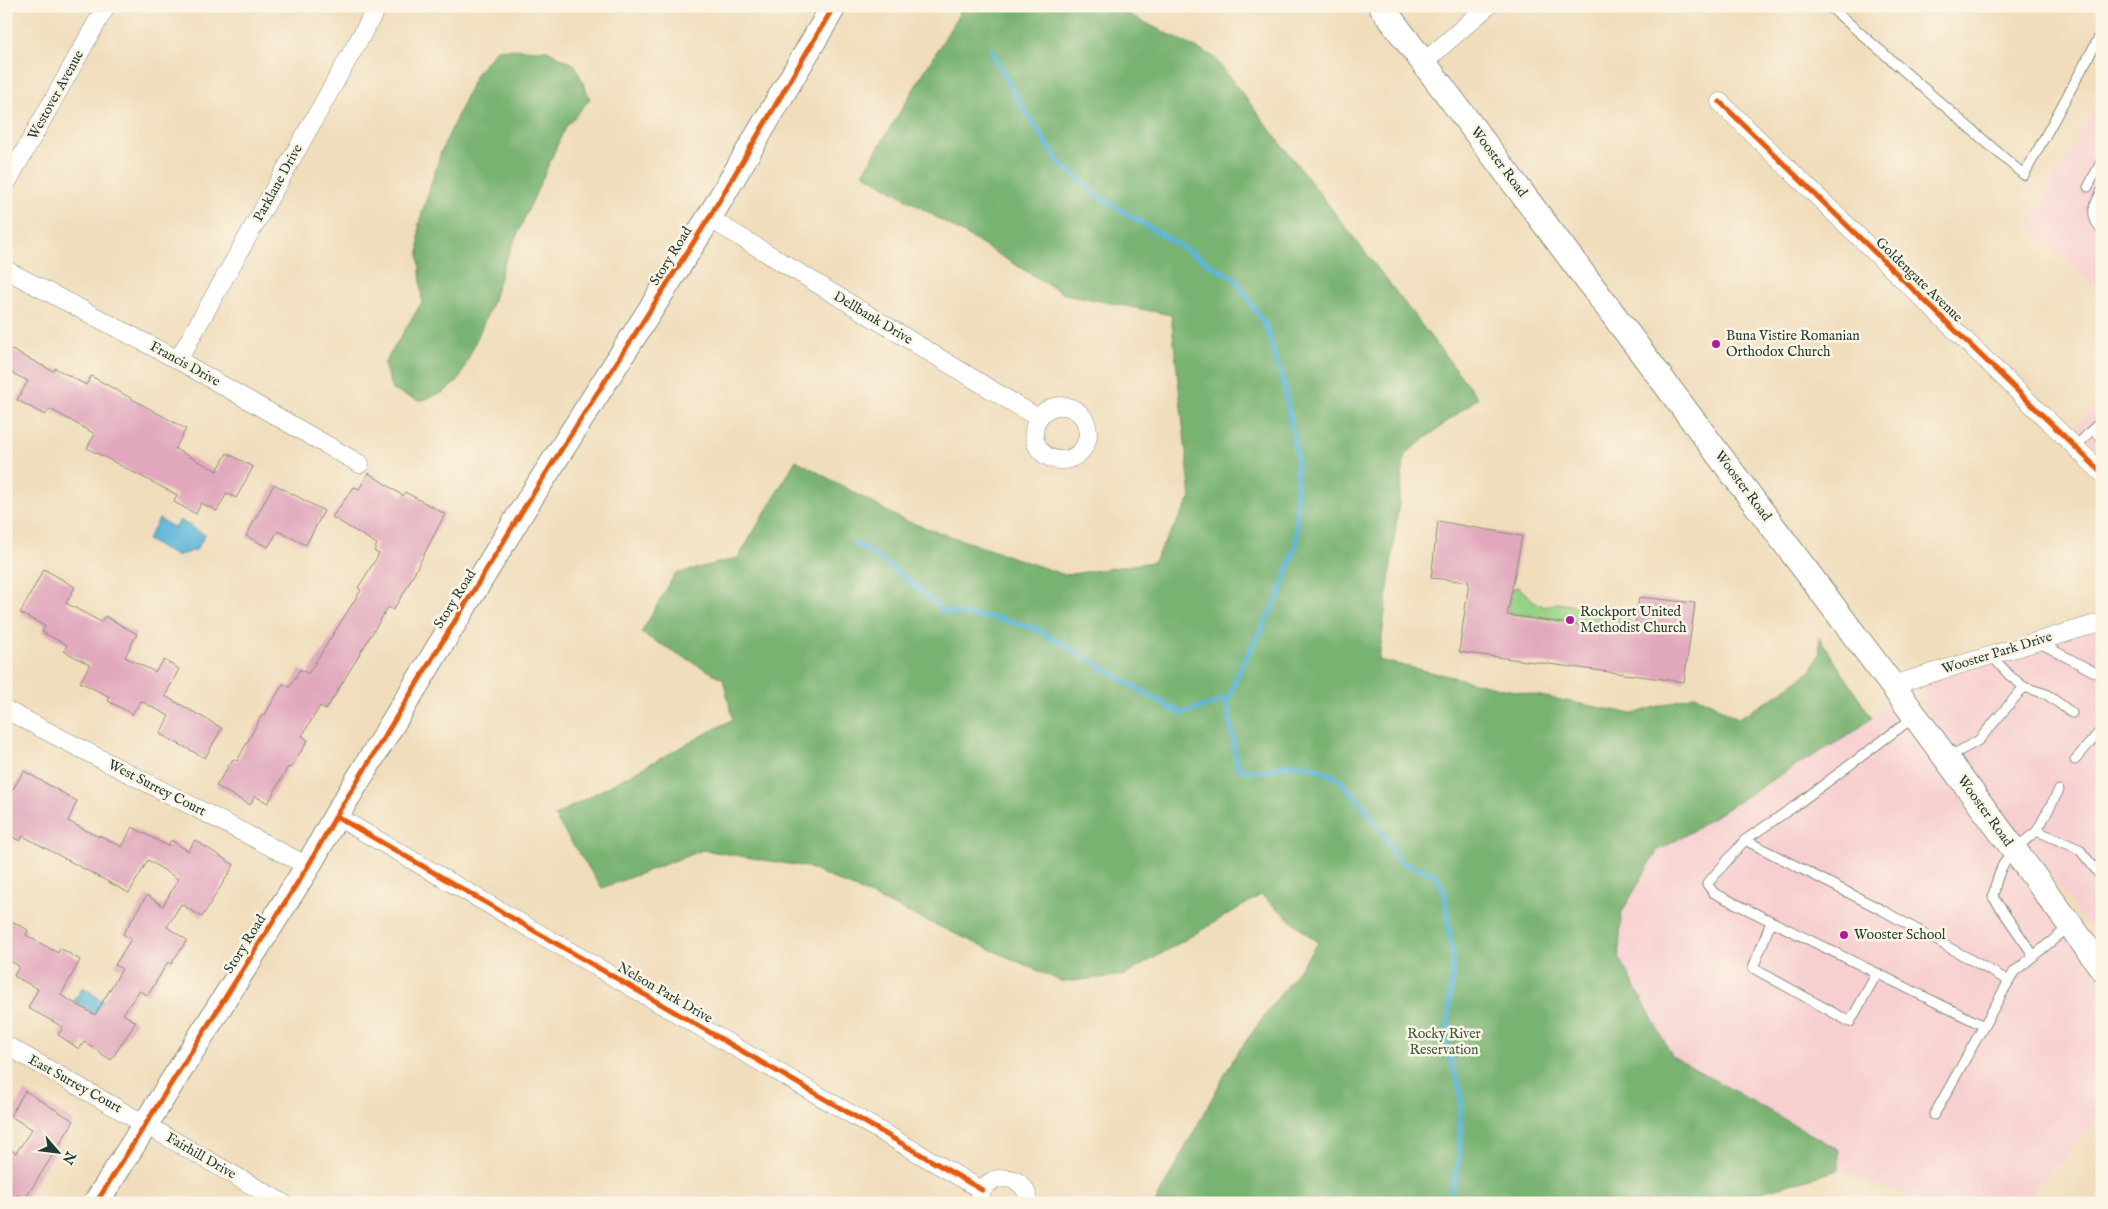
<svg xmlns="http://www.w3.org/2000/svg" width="2108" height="1209" viewBox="0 0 2108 1209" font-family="'IM FELL English',serif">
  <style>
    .built { fill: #f7cfd0 }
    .green { fill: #97d185; stroke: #5b875c }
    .forest { fill: #79b372; stroke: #4c7853 }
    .water { fill: #5cb5d9; stroke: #3e7986 }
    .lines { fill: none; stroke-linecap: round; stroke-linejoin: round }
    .stream { stroke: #5cb5d9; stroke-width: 5.5 }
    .building { fill: #e1a8bd }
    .lane-casing { stroke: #888d78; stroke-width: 11 }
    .street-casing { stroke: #888d78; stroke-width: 19 }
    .secondary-casing { stroke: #888d78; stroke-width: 27 }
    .lane { stroke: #fff; stroke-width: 9 }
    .street { stroke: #fff; stroke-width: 18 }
    .secondary { stroke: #fff; stroke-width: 25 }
    .cycleway-casing { stroke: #fcf5e5; stroke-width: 8 }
    .cycleway { stroke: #e8590c; stroke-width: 5 }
    .poi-dot { fill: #b5179e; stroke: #fcf5e5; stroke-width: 2 }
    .labels { text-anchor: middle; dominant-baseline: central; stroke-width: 5; stroke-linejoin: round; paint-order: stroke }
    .street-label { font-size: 14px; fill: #1f3d34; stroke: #fcf5e5 }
    .poi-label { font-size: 14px; fill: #1f3d34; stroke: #fcf5e5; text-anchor: start }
    .park-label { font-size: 14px; fill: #375b44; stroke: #fcf5e5 }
  </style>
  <rect width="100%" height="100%" fill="#fcf5e5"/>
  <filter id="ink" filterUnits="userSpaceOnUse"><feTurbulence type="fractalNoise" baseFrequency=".02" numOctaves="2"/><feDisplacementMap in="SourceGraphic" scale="10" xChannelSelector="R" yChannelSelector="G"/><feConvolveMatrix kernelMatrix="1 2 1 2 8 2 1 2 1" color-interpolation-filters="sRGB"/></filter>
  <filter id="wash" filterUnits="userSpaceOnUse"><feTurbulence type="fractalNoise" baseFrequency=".0096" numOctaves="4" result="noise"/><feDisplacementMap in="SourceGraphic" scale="20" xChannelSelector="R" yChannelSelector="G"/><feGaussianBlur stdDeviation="1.12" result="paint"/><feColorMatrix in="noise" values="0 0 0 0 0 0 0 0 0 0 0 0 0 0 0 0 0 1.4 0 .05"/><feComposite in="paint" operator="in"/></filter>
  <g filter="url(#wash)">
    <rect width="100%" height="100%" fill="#f0ddbc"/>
    <g class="built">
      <polygon points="2102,95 2102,292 2028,227"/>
      <polygon points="2102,400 2102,464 2070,433"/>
      <polygon points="2102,627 2102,934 2100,934 2092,930 2082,918 1922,706 1920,699 1924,687 1933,681"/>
      <polygon points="1897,699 2102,983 2102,1115 2022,1203 1925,1203 1839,1170 1839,1150 1672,1056 1619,956 1621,914 1657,851 1684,836 1780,775 1851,734"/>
    </g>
    <polygon class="green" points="1519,587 1532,600 1545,607 1557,603 1625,614 1630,621 1630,630 1508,613 1513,588"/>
    <g class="forest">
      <polygon points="964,6 1112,6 1214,57 1478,398 1405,454 1379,660 1504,689 1633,714 1696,695 1738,718 1770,700 1811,671 1820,653 1819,637 1872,718 1851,734 1780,775 1684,836 1657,851 1621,914 1619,956 1672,1056 1839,1150 1839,1170 1758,1193 1744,1203 1155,1203 1235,1056 1318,943 1261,895 1125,975 1063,982 807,867 703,850 602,888 554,816 733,719 723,679 641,633 675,574 738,558 796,460 903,520 1065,575 1153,562 1191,498 1171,315 1064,294 863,173"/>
      <polygon points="497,49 547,50 575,65 590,99 565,128 504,264 491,306 459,380 444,392 420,401 392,390 384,364 422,302 419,257 419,223 441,152 476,74"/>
    </g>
    <g class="water">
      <polygon points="159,519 175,528 180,520 205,535 196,550 176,556 147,540"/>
      <polygon points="83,987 106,1003 98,1016 74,1001"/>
    </g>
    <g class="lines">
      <g class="stream">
        <polyline points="991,51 1021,105 1059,162 1098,196 1236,280 1266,327 1285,389 1297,459 1296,545 1279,596 1238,673 1227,703 1237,766 1246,771 1264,771 1291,764 1311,766 1339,779 1366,809 1400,862 1436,875 1444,890 1453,961 1446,1046 1461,1093 1460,1153 1449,1203"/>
        <polyline points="855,543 889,565 918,588 944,612 997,618 1035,628 1181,714 1229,698"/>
      </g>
    </g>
    <g id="blocks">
      <g class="building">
        <polygon points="6,347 53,371 55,368 86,385 91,376 186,429 175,449 217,471 227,453 253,467 236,498 227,493 217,511 201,503 196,514 174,502 177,495 87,448 95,434 50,409 45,415 17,400 28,381 6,370"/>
        <polygon points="369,473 403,496 405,492 445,514 404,593 393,610 388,607 326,710 320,706 302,736 308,740 291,768 288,767 268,803 255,796 250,805 216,786 233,759 237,761 262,715 264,716 283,684 290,687 300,669 308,674 361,590 358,588 379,554 374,551 377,544 332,517 354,487 359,489"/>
        <polygon points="274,484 324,511 306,545 278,531 268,547 246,536"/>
        <polygon points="1438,521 1522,536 1507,615 1634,633 1639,597 1695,603 1684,682 1459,652 1469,582 1431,578"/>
        <polygon points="44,569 75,587 66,603 101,622 105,616 137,634 125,657 155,672 164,660 179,669 165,696 222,728 205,758 160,734 169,716 141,701 132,714 108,701 110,697 80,682 90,665 64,651 67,645 42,632 45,626 20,613"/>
        <polygon points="24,771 77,801 68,821 99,837 99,835 122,847 132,827 168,846 171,840 188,851 195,840 234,865 202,917 181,904 167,927 187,940 171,964 168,962 148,995 139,991 123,1014 136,1022 111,1060 84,1042 79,1049 58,1035 63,1027 28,1008 38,989 14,976 19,966 6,959 6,918 28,930 26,935 58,953 60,948 80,960 61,995 95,1015 122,969 115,965 131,939 123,934 147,895 163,906 178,879 148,860 129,893 23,836 20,841 6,834 6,786 13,789"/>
        <polygon points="25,1091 74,1121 25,1199 17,1195 12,1203 6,1203 6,1147 16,1153 32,1129 10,1116"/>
      </g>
    </g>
  </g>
  <g filter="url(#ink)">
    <use href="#blocks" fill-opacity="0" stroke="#888d78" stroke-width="1"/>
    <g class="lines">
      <defs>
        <g id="lane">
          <polyline points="1829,6 2024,175 2102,32"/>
          <polyline points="2088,187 2102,160"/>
          <path d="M2102,191C2093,207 2089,215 2102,231"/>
          <polyline points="2093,430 2102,438"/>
          <polyline points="2075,447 2102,420"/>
          <polyline points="2038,642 2102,676"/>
          <polyline points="2024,687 2046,694 2072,713"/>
          <polyline points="1914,717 1795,806 1745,840 1707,884 1714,893 1984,1026"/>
          <polyline points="1947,758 1979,740 2024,687 2009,675 1991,655"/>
          <polyline points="2075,760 2102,729"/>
          <polyline points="2037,831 2059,790"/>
          <polyline points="1745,840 1882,910 2009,981"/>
          <polyline points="2102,860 2096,870 2102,879"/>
          <polyline points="1771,922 1753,968 1850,1022 1877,973"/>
          <path d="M2034,956L1993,897C1999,861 2010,852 2037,831L2079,849L2096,870"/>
          <polyline points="1934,1115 2014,972 2070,926"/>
        </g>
        <g id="street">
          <polyline points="1424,62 1488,6"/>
          <polyline points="1720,102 2102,473"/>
          <polyline points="6,184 106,6"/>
          <polyline points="709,218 1038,418"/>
          <polyline points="6,270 178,360 360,464"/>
          <polyline points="178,360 378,6"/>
          <circle cx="1061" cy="433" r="27"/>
          <polyline points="1892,685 2102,622"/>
          <polyline points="6,710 308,866"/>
          <polyline points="336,816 982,1190"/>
          <polyline points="6,1045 283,1203"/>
          <path d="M979,1203C980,1170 1029,1170 1028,1203"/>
        </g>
        <g id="secondary">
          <polyline points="1381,6 1892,685 2102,968"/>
          <polyline points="96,1203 308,866 336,816 524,508 709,218 834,6"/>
        </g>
      </defs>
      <use href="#lane" class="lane-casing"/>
      <use href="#street" class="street-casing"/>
      <use href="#secondary" class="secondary-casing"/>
      <use href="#lane" class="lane"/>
      <use href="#street" class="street"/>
      <use href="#secondary" class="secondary"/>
      <defs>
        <g id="cycleway">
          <polyline points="1720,102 2102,473"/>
          <polyline points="336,816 982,1190"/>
          <polyline points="96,1203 308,866 336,816 524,508 709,218 834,6"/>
        </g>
      </defs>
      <use href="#cycleway" class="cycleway-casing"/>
      <use href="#cycleway" class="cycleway"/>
    </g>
  </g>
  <g class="poi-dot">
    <circle cx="1716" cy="344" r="5"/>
    <circle cx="1570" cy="620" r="5"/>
    <circle cx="1844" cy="935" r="5"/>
  </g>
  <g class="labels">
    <g class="street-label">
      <text transform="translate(56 95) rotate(-61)">Westover Avenue</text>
      <text transform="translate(1499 162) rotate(53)">Wooster Road</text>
      <text transform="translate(278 183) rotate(-61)">Parklane Drive</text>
      <text transform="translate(671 256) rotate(-58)">Story Road</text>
      <text transform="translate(1919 280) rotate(44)">Goldengate Avenue</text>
      <text transform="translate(873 318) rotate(31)">Dellbank Drive</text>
      <text transform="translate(185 364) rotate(29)">Francis Drive</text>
      <text transform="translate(1743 486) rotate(53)">Wooster Road</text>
      <text transform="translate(455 599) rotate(-58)">Story Road</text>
      <text transform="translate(1997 653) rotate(-17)">Wooster Park Drive</text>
      <text transform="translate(157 788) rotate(27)">West Surrey Court</text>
      <text transform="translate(1985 811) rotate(54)">Wooster Road</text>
      <text transform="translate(245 944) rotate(-58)">Story Road</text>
      <text transform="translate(665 993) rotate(30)">Nelson Park Drive</text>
      <text transform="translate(75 1084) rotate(29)">East Surrey Court</text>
      <text transform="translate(201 1156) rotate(30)">Fairhill Drive</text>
    </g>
    <g class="poi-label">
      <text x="1726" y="336">Buna Vistire Romanian<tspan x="1726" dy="16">Orthodox Church</tspan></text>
      <text x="1580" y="612">Rockport United<tspan x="1580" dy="16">Methodist Church</tspan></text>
      <text x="1854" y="935">Wooster School</text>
    </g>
    <g class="park-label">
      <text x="1444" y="1034">Rocky River<tspan x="1444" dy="16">Reservation</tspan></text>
    </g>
  </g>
  <rect width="2108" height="1209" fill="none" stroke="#fcf5e5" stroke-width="25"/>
  <g transform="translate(58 1152) rotate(118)" stroke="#fcf5e5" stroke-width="4" paint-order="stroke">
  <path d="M0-4L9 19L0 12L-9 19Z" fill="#1f3d34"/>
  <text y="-8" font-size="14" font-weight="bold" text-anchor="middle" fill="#1f3d34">N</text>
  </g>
</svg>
